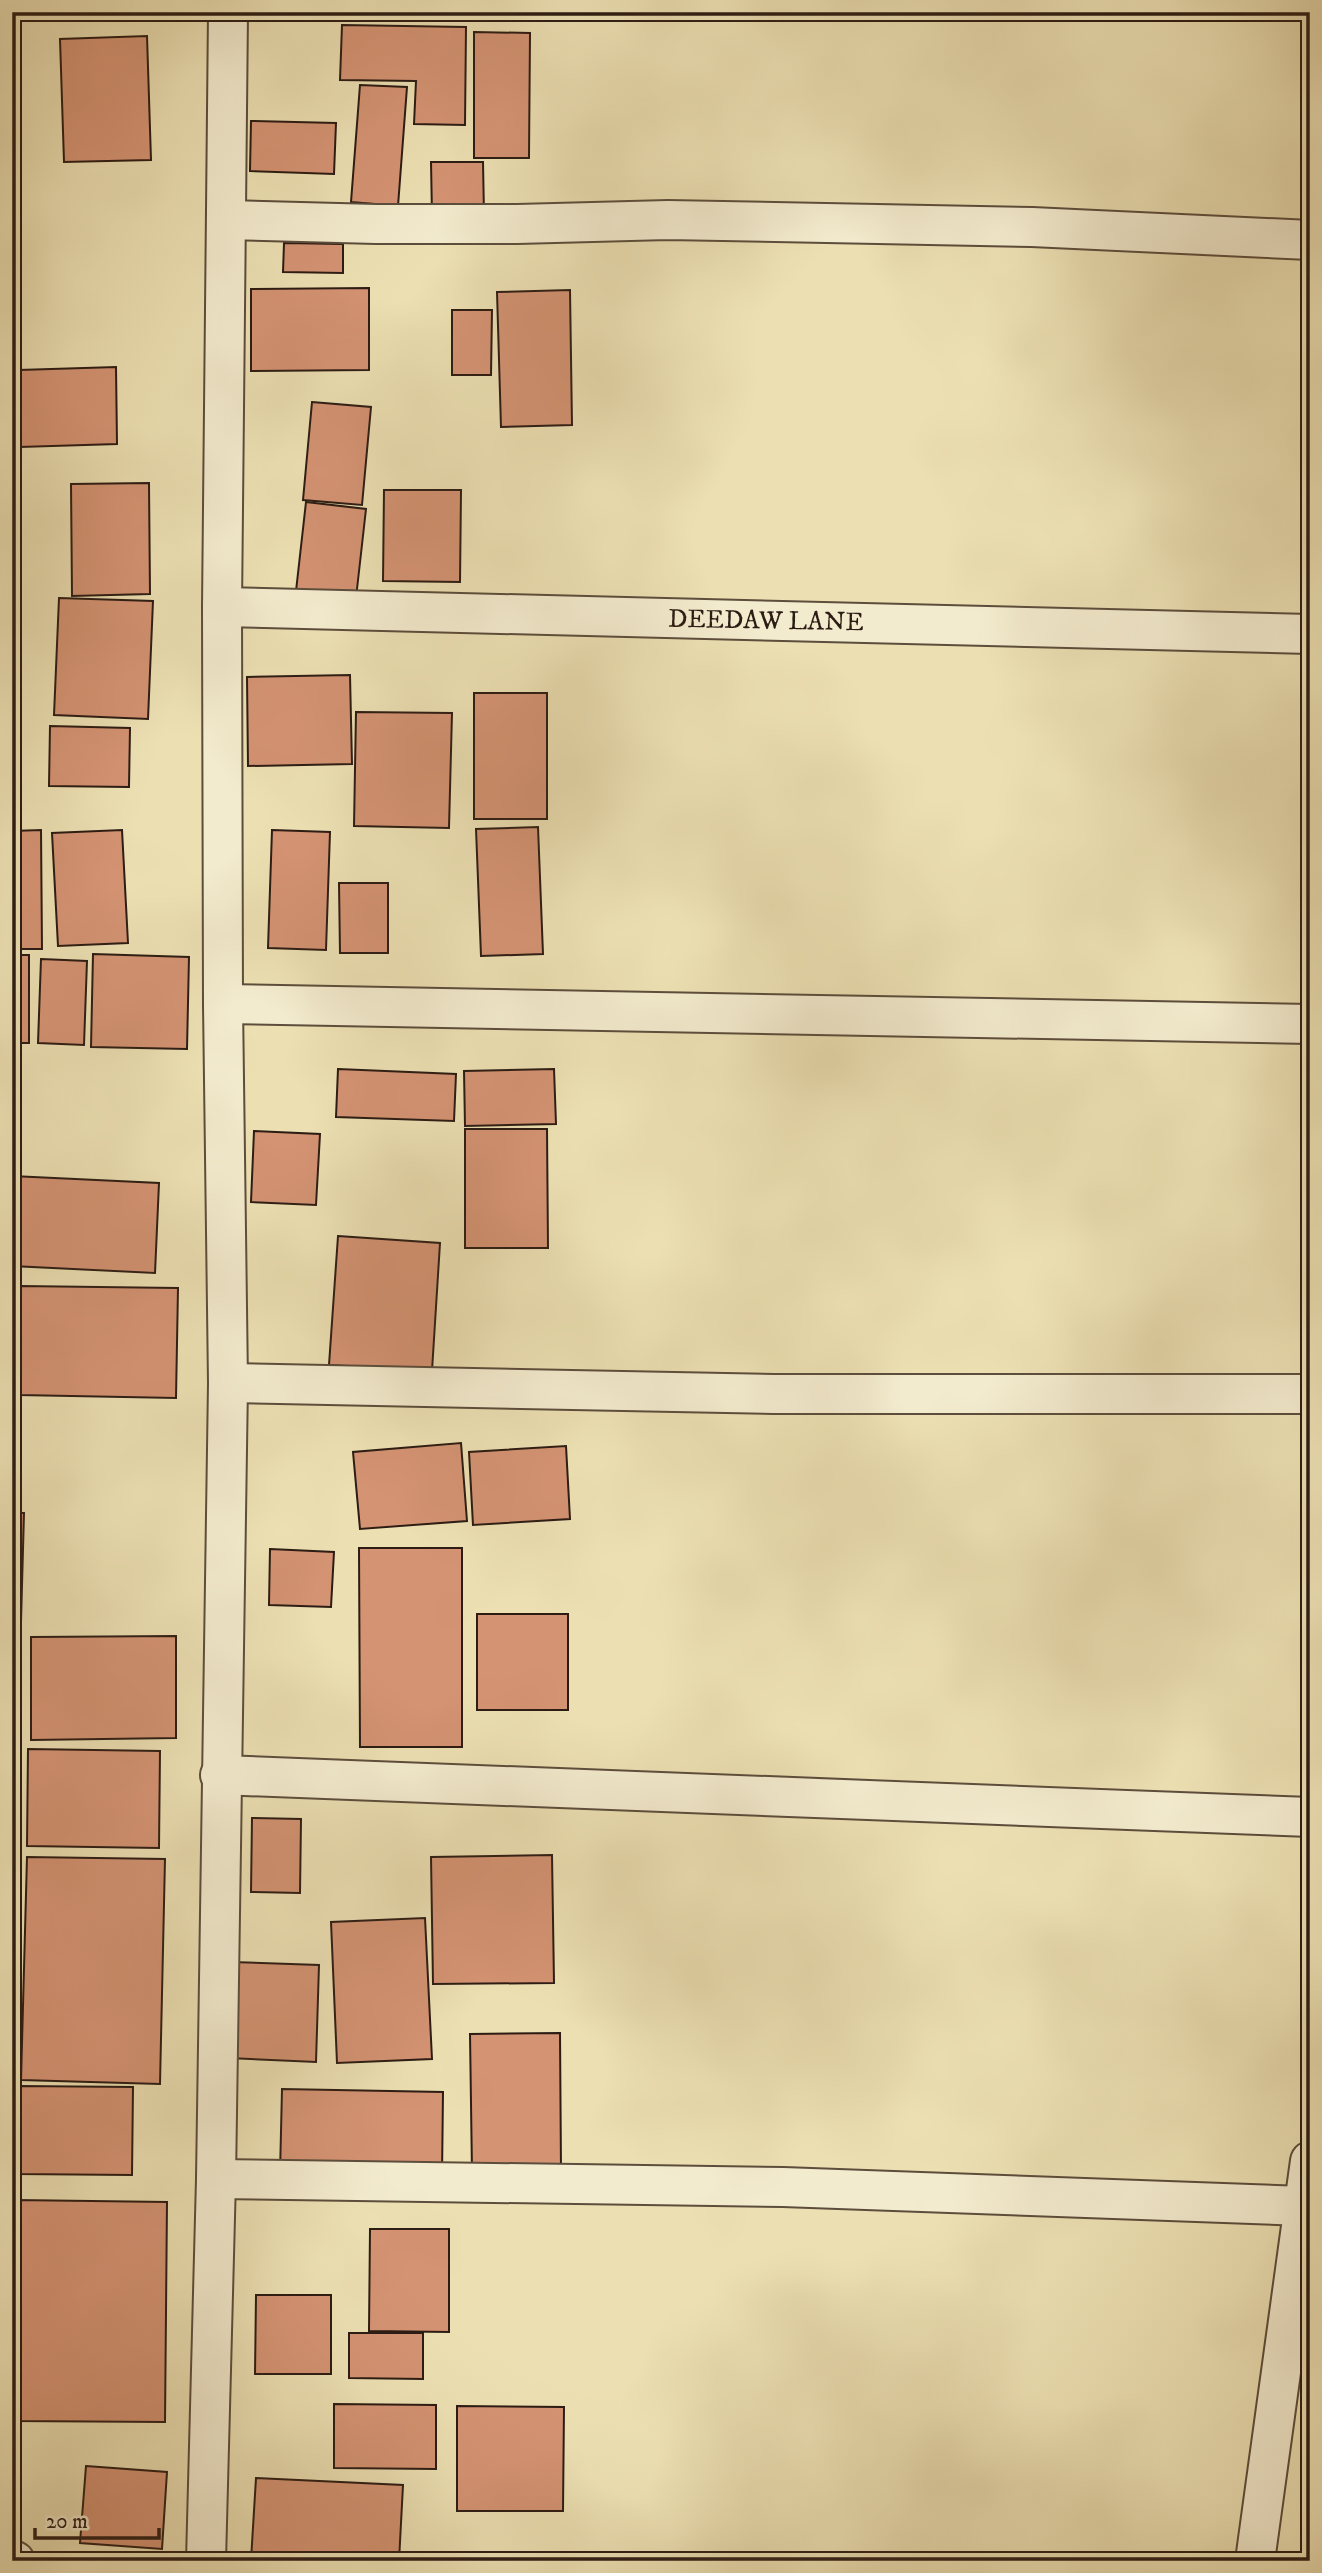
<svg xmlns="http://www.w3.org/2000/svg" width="1322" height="2573" viewBox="0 0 1322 2573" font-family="'IM FELL DW Pica',serif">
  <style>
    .building { fill: #d49373; stroke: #2c1c14; stroke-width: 2 }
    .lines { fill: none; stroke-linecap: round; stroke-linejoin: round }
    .minor-casing { stroke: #5c4d3c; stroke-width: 42 }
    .minor { stroke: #f3ebce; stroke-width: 38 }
    .labels { text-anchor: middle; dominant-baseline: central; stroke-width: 7; stroke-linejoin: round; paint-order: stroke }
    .street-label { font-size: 26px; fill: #2c1c14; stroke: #f3ebce }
  </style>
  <rect width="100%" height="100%" fill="#ece0b3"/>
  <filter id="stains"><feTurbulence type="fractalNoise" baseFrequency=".00286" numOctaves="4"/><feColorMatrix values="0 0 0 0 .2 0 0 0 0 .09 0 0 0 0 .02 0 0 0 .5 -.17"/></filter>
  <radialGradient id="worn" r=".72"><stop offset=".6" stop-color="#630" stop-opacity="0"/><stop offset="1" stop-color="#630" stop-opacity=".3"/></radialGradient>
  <g class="building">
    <polygon points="342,25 466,27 465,125 414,124 416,81 340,80"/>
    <polygon points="474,32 530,33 529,158 474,158"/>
    <polygon points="147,36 151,160 64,162 60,39"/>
    <polygon points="360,85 407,87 398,206 351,202"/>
    <polygon points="251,121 336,123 334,174 250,171"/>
    <polygon points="431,162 483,162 484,215 432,216"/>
    <polygon points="284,243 343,244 343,273 283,272"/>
    <polygon points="369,288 369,370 251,371 251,289"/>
    <polygon points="570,290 572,425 501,427 497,292"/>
    <polygon points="452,310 492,310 491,375 452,375"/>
    <polygon points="116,367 117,444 20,447 19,370"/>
    <polygon points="312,402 371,407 362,505 303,500"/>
    <polygon points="149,483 150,594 72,596 71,484"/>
    <polygon points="384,490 461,490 460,582 383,581"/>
    <polygon points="306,502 366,509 356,598 296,591"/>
    <polygon points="59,598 153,601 148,719 54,715"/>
    <polygon points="350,675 352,764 248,766 247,677"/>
    <rect x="474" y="693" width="73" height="126"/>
    <polygon points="356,712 452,713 449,828 354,826"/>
    <polygon points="50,726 130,728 129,787 49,786"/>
    <polygon points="538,827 543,954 481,956 476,829"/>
    <polygon points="41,830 42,949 12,949 12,831"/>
    <polygon points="122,830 128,943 58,946 52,833"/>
    <polygon points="272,830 330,832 326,950 268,948"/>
    <polygon points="339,883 388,883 388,953 340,953"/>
    <polygon points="93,954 189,957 187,1049 91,1047"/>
    <rect x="12" y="955" width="17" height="88"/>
    <polygon points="41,959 87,961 84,1045 38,1043"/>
    <polygon points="338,1069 456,1074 454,1121 336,1117"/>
    <polygon points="554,1069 556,1124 465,1126 464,1071"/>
    <polygon points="465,1129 547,1129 548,1248 465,1248"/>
    <polygon points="254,1131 320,1134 316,1205 251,1202"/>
    <polygon points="12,1176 159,1183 155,1273 12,1266"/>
    <polygon points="338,1236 440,1243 432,1371 329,1365"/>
    <polygon points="20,1286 178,1288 176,1398 19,1395"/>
    <polygon points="12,1403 18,1403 17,1498 12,1498"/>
    <polygon points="461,1443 467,1521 360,1529 353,1452"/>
    <polygon points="566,1446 570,1519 473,1525 469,1452"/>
    <polygon points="12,1513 24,1513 21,1622 12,1622"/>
    <polygon points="359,1548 462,1548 462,1747 360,1747"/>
    <polygon points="270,1549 334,1552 331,1607 269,1605"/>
    <rect x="477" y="1614" width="91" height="96"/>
    <polygon points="176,1636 176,1738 31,1740 31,1637"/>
    <polygon points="28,1749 160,1751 159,1848 27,1846"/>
    <polygon points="252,1818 301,1819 300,1893 251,1892"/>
    <polygon points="552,1855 554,1983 433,1984 431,1857"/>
    <polygon points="27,1857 165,1859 160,2084 21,2080"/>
    <polygon points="425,1918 432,2059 337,2063 331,1922"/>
    <polygon points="231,1962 319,1965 316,2062 228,2058"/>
    <polygon points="560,2033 561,2171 472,2172 470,2034"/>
    <polygon points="18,2086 133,2087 132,2175 16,2174"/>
    <polygon points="282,2089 443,2092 442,2176 280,2174"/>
    <polygon points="15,2200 167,2202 165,2422 13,2421"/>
    <polygon points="370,2229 449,2229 449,2332 369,2331"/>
    <polygon points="256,2295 331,2295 331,2374 255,2374"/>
    <polygon points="349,2333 423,2333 423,2379 349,2378"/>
    <polygon points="334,2404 436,2405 436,2469 334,2468"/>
    <polygon points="457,2406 564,2407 563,2511 457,2511"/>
    <polygon points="86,2466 167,2472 162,2549 80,2543"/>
    <polygon points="256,2478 403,2485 399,2561 251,2560"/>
  </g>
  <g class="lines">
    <defs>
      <g id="minor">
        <polyline points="226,220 376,224 517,224 668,220 1032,227 1310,240"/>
        <polyline points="222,607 1310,634"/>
        <polyline points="223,1004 1310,1024"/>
        <polyline points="228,1383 774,1394 1310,1394"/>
        <polyline points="220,1775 1310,1817"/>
        <polyline points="216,2179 783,2187 1304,2206"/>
        <polyline points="12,2561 15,2561"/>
        <polyline points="206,2561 216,2179 228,1383 223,1004 222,607 228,12"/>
        <polyline points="1255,2561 1310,2161"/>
      </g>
    </defs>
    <use href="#minor" class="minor-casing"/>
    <use href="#minor" class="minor"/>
  </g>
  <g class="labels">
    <g class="street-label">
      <text transform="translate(766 621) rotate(1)">DEEDAW LANE</text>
    </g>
  </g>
  <rect width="1322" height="2573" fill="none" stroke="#ece0b3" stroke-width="42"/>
  <rect x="14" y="14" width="1294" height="2545" fill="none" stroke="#2c1c14" stroke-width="3.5"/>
  <rect x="21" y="21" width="1280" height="2531" fill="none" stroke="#2c1c14" stroke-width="2"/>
  <path d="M35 2528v10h124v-10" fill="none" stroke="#2c1c14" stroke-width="3.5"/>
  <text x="46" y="2528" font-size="21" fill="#2c1c14" stroke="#f3ebce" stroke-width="5" paint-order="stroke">20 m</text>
  <rect width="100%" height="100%" filter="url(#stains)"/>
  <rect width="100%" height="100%" fill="url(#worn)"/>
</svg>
